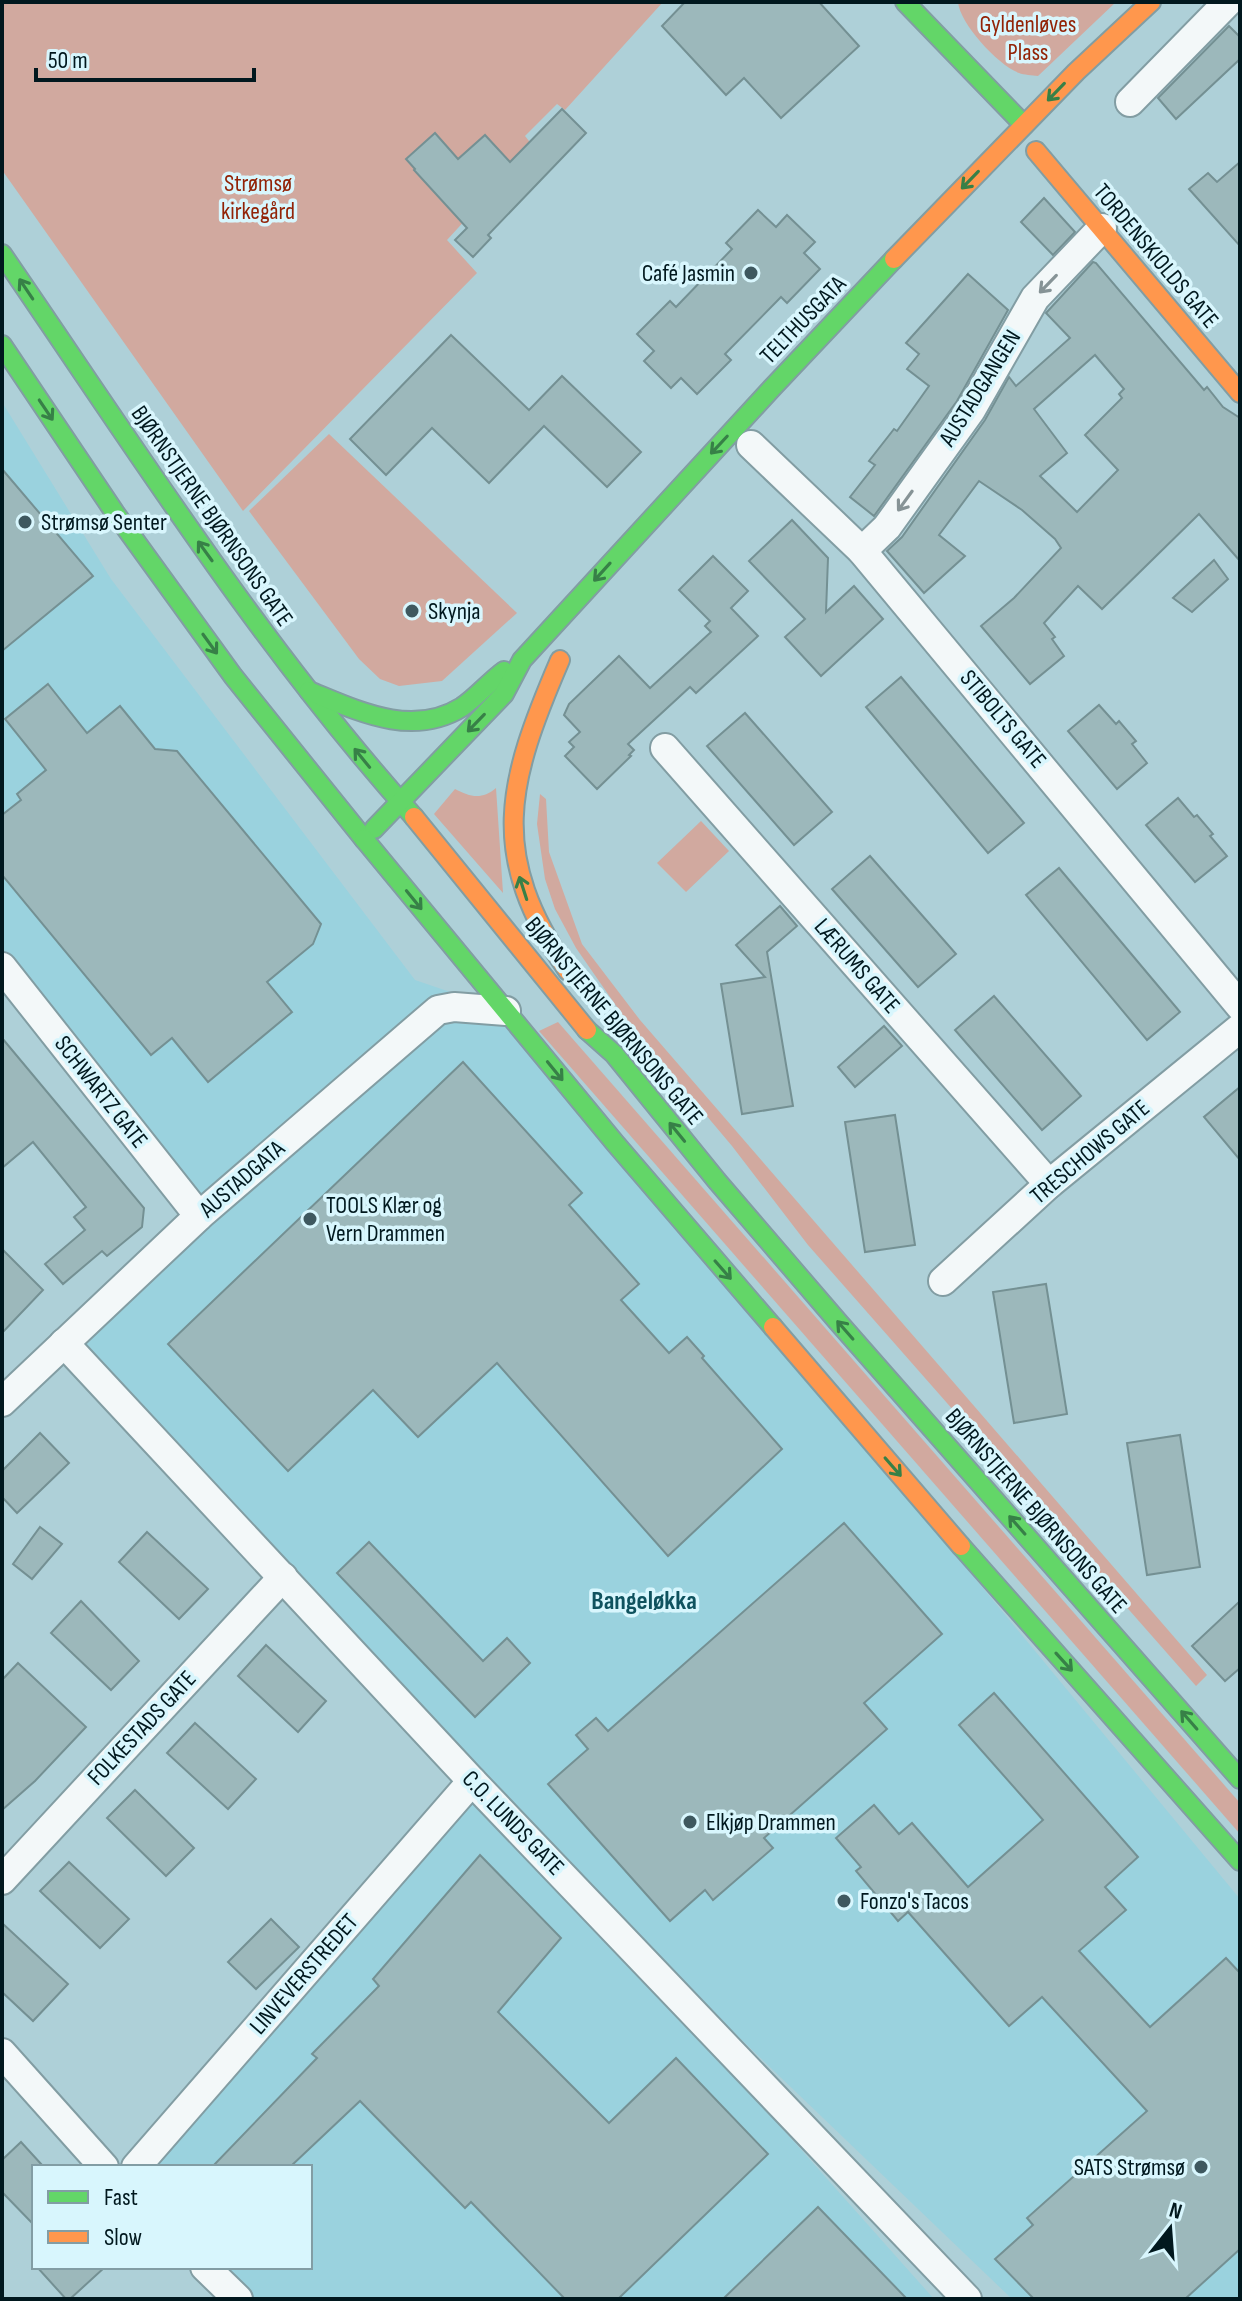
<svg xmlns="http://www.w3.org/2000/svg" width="1242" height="2301" viewBox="0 0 1242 2301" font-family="'Sofia Sans Condensed',sans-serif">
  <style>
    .built { fill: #9ad2de }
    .green { fill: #d1a99f }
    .building { fill: #9cb8bb; stroke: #749093; stroke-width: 2; fill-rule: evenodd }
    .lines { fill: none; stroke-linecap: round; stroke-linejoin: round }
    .street-casing { stroke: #829da3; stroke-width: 32 }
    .fast-casing { stroke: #829da3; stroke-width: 22 }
    .slow-casing { stroke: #829da3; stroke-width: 22 }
    .street { stroke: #f3f8f9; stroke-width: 28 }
    .fast { stroke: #63d668; stroke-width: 18 }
    .slow { stroke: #ff974d; stroke-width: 18 }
    .oneway { stroke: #378047 }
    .oneway2 { stroke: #869396 }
    .poi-dot { fill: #3e585f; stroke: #d8f6fd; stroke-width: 3 }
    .labels { text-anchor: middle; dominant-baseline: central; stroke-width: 7; stroke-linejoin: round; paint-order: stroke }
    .park-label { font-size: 24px; fill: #922307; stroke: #d8f6fd }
    .street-label { font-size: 24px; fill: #01181e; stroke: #d8f6fd }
    .poi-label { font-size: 24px; fill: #01181e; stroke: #d8f6fd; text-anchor: start }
    .neighbourhood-label { font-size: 26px; font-weight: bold; fill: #0f525e; stroke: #d8f6fd }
  </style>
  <rect width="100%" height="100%" fill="#aed0d8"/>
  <polygon class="built" points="2,402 111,579 415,980 506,1011 1240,1899 1240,2299 1012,2299 483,1792 934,2299 244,2299 209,2267 310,2267 310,2167 136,2167 472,1781 64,1343 199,1216 2,967"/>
  <g class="green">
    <polygon points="2,2 663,2 565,110 557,104 525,136 533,146 447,240 477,273 243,511 2,170"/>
    <path d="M958,2H1116L1038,76C1032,75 1024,75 1019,73C998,65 960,24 958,2Z"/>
    <polygon points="329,434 517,613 442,681 399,686 380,679 359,659 249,511"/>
    <path d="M496,788L503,893L434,814L455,789C470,797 482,800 496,788Z"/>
    <polygon points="540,794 546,799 549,852 582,944 640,1020 1207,1675 1196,1686 808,1245 732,1146 626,1020 576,948 555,909 545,879 537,824"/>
    <polygon points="701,821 729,851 686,892 657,863"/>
    <polygon points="558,1022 1240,1803 1240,1834 539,1031"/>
  </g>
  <g class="building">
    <polygon points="685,2 819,2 859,46 781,118 744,78 726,95 662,26"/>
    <polygon points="1229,26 1240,37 1240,59 1176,119 1158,98"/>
    <polygon points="562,109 586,133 488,235 491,238 473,257 455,240 467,228 414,170 415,169 406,159 435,133 458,159 485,135 510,162"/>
    <polygon points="1240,162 1240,246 1189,189 1208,173 1217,182"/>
    <polygon points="1044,198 1075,232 1053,255 1021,222"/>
    <polygon points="758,210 776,227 787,215 815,242 804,253 820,269 787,303 781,297 725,354 731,360 697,394 681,378 671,388 644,361 654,351 637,334 670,301 676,307 732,249 726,243"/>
    <path d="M1093,262L1096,263L1204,390L1207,387L1223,407L1240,418V561L1199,514L1102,609L1078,586L1044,623L1055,637L1052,639L1064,656L1030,684L981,626L1014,598L1061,548L1055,539L1022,510L979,481L939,535L965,556L924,593L887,551L902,537L985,420L1009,377L1016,386L1070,338L1046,313ZM1095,355L1124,389L1119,394L1122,398L1085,435L1118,470L1077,512L1040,476L1067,453L1034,409Z"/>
    <polygon points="968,274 1008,310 957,401 874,516 850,497 875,465 869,461 894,429 897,431 929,386 907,369 919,354 906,343"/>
    <polygon points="451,335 529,410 562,376 641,452 607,487 544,426 489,483 432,428 386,475 350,439"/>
    <polygon points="2,469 93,576 2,651"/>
    <polygon points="792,520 828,558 826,612 854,586 883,619 821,676 785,637 805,619 749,561"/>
    <polygon points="713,556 748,591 731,608 758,636 696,693 690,687 628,744 634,750 629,755 631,756 597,789 565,756 574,747 569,742 580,732 564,715 569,704 619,656 650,688 711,632 705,626 710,621 679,590"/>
    <polygon points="1214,560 1228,579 1192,612 1173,598"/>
    <polygon points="901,677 1024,823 988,853 866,707"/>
    <polygon points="48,684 87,733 120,706 155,749 177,751 321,924 313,944 267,982 292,1012 208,1082 172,1038 151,1055 2,875 2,815 21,800 17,794 46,770 5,719"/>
    <polygon points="1099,705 1116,724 1119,721 1136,741 1132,744 1147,763 1117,789 1068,731"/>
    <polygon points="745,713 832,812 794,845 707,746"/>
    <polygon points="1178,798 1194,817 1197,815 1213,834 1210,836 1227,856 1195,882 1146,825"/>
    <polygon points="870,856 956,954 918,987 832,889"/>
    <polygon points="1059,868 1180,1012 1147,1040 1026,895"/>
    <polygon points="780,906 797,926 767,952 793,1106 742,1114 721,984 765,977 736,945"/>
    <polygon points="994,996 1081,1096 1042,1130 955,1030"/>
    <polygon points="884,1026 902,1046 855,1087 838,1067"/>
    <polygon points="2,1038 144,1208 142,1227 107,1256 102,1251 63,1284 45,1264 85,1230 74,1217 86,1207 33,1142 2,1168"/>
    <polygon points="463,1062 582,1193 569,1205 639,1284 621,1300 669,1353 687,1337 704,1356 702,1358 782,1449 668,1556 497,1363 418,1437 373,1390 288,1471 168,1344"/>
    <polygon points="1240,1087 1240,1160 1204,1117"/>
    <polygon points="895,1115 915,1245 865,1252 845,1122"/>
    <polygon points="2,1249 43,1290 2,1333"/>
    <polygon points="1046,1284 1067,1414 1014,1423 993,1292"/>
    <polygon points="40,1433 69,1463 17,1513 2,1497 2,1471"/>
    <polygon points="1180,1435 1200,1567 1147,1575 1127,1443"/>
    <polygon points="844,1523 942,1634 864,1703 887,1729 764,1838 773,1848 713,1900 705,1890 670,1921 548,1784 588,1749 576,1735 596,1718 608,1731"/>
    <polygon points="40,1527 62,1544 32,1579 13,1564"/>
    <polygon points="147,1532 208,1589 179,1619 119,1562"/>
    <polygon points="369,1542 483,1661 507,1638 530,1663 475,1717 337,1573"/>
    <polygon points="81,1601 139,1661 111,1690 51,1633"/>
    <polygon points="1240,1601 1240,1668 1225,1681 1192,1646"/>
    <polygon points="266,1645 326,1701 298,1732 238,1676"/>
    <polygon points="18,1663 86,1727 35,1781 2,1810 2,1680"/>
    <polygon points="994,1693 1138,1857 1105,1887 1126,1910 1079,1951 1150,2027 1226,1958 1240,1973 1240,2249 1185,2299 1034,2299 995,2259 1033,2225 1027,2218 1147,2111 1042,1997 1009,2026 908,1912 898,1921 856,1871 861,1867 836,1838 874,1805 899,1834 912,1823 968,1887 1043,1820 959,1725"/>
    <polygon points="195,1723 256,1779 228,1809 167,1753"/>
    <polygon points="135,1790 194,1848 166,1876 107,1818"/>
    <polygon points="480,1855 561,1938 498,2012 609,2123 676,2058 768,2154 618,2299 565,2299 471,2202 465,2208 360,2101 290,2167 212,2167 317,2058 312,2054 379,1986 373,1979"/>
    <polygon points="69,1862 129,1919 100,1948 40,1891"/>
    <polygon points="271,1919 299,1947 256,1989 228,1962"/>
    <polygon points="2,1923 68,1984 33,2021 2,1992"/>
    <polygon points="21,2142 42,2165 34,2167 34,2225 2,2192 2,2160"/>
    <polygon points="818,2207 907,2299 723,2299"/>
    <polygon points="37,2267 105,2267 70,2299 66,2299"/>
  </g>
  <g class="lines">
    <defs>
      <g id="street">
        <polyline points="1130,102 1228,2"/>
        <polyline points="751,445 862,551 1240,1006"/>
        <polyline points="862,551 887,527 971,410 1035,298 1102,228"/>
        <polyline points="665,748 1049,1184"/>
        <polyline points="2,967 199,1216"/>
        <polyline points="943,1281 1049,1184 1240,1028"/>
        <polyline points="64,1343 472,1781 967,2299"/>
        <polyline points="2,1402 199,1216 438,1010 454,1007 506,1011"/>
        <polyline points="2,1880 283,1577"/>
        <polyline points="2,2053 104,2167"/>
        <polyline points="136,2167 472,1781"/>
        <polyline points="205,2267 238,2299"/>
      </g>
      <g id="fast">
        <polyline points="905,2 1024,125"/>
        <path d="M2,254C134,446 258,643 414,817"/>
        <polyline points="2,345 115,513 233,676 364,839"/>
        <path d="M309,691C358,711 412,738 462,707C477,697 489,682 504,671"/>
        <polyline points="374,829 504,694 522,660 772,388 894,259"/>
        <polyline points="364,839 615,1143 773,1327"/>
        <polyline points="587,1030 614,1054 717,1181 839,1323 1240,1779"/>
        <polyline points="961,1546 1240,1861"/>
      </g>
      <g id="slow">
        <polyline points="1036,151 1240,393"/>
        <polyline points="894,259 1076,72 1151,2"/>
        <path d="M560,660C507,783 487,854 568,971"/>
        <polyline points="414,817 587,1030"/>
        <polyline points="773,1327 961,1546"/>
      </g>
    </defs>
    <use href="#street" class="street-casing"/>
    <use href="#fast" class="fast-casing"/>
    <use href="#slow" class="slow-casing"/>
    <use href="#street" class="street"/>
    <use href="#fast" class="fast"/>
    <use href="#slow" class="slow"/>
  </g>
  <defs><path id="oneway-shaft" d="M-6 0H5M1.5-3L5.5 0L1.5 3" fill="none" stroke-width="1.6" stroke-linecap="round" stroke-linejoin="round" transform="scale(2)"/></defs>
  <g class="oneway">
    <use href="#oneway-shaft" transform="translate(1056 92) rotate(134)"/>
    <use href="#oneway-shaft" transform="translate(970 180) rotate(134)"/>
    <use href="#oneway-shaft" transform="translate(26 289) rotate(-124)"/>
    <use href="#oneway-shaft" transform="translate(46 410) rotate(56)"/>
    <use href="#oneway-shaft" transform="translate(719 445) rotate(133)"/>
    <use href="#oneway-shaft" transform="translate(205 551) rotate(-126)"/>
    <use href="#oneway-shaft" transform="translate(602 572) rotate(132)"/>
    <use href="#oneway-shaft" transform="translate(210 644) rotate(54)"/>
    <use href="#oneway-shaft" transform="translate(476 723) rotate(134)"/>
    <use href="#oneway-shaft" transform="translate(362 758) rotate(-129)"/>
    <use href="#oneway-shaft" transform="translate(523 888) rotate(-108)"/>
    <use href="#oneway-shaft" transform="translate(414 900) rotate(51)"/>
    <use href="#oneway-shaft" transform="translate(555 1071) rotate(51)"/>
    <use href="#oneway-shaft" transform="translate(677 1132) rotate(-129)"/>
    <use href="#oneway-shaft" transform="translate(723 1270) rotate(49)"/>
    <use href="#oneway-shaft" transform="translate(845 1330) rotate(-131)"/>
    <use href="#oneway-shaft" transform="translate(893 1467) rotate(49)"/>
    <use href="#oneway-shaft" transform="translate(1017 1525) rotate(-131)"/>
    <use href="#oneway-shaft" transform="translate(1064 1662) rotate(48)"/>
    <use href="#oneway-shaft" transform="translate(1189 1720) rotate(-131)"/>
  </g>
  <g class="oneway2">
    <use href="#oneway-shaft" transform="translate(1048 284) rotate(134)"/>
    <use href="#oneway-shaft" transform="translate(905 501) rotate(126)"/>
  </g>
  <g class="poi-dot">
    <circle cx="751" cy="273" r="8"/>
    <circle cx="25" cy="522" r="8"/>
    <circle cx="412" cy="611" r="8"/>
    <circle cx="310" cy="1219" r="8"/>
    <circle cx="690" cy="1822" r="8"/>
    <circle cx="844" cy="1901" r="8"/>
    <circle cx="1201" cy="2167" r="8"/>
  </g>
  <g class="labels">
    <g class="park-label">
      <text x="1028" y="24">Gyldenløves<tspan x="1028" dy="28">Plass</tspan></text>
      <text x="258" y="183">Strømsø<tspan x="258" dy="28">kirkegård</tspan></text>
    </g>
    <g class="street-label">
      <text transform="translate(1156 256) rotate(50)">TORDENSKIOLDS GATE</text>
      <text transform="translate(803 320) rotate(-46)">TELTHUSGATA</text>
      <text transform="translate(980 388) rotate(-58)">AUSTADGANGEN</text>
      <text transform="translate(212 516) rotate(55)">BJØRNSTJERNE BJØRNSONS GATE</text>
      <text transform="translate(1003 719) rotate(50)">STIBOLTS GATE</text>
      <text transform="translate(857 966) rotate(49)">LÆRUMS GATE</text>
      <text transform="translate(614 1021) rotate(50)">BJØRNSTJERNE BJØRNSONS GATE</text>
      <text transform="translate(101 1092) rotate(52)">SCHWARTZ GATE</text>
      <text transform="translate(1090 1152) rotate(-40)">TRESCHOWS GATE</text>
      <text transform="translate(242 1179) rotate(-41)">AUSTADGATA</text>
      <text transform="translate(1036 1511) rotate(49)">BJØRNSTJERNE BJØRNSONS GATE</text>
      <text transform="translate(142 1728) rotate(-47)">FOLKESTADS GATE</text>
      <text transform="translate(513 1823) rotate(46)">C.O. LUNDS GATE</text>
      <text transform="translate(304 1974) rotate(-49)">LINVEVERSTREDET</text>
    </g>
    <g class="poi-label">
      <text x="735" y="273" text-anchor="end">Café Jasmin</text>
      <text x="41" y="522">Strømsø Senter</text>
      <text x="428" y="611">Skynja</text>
      <text x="326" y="1205">TOOLS Klær og<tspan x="326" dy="28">Vern Drammen</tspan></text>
      <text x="706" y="1822">Elkjøp Drammen</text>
      <text x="860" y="1901">Fonzo's Tacos</text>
      <text x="1185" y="2167" text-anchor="end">SATS Strømsø</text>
    </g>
    <g class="neighbourhood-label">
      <text x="644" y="1601">Bangeløkka</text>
    </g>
  </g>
  <rect width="1242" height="2301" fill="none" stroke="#01181e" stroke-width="8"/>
  <rect x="32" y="2165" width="280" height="104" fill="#d8f6fd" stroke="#829da4" stroke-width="2"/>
  <rect x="48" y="2191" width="40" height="12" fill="#63d668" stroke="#829da4" stroke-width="2"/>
  <text x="104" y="2205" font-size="24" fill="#01181e">Fast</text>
  <rect x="48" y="2231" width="40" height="12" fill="#ff974d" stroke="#829da4" stroke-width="2"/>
  <text x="104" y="2245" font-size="24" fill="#01181e">Slow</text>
  <g transform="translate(1170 2229) rotate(17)" stroke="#d8f6fd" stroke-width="6" paint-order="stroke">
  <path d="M0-6L14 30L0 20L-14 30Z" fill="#01181e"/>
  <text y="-12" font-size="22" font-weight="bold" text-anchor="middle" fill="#01181e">N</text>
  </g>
  <path d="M36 68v12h218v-12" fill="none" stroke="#01181e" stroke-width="4"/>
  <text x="48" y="68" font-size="24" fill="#01181e" stroke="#d8f6fd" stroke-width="6" paint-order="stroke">50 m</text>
</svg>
